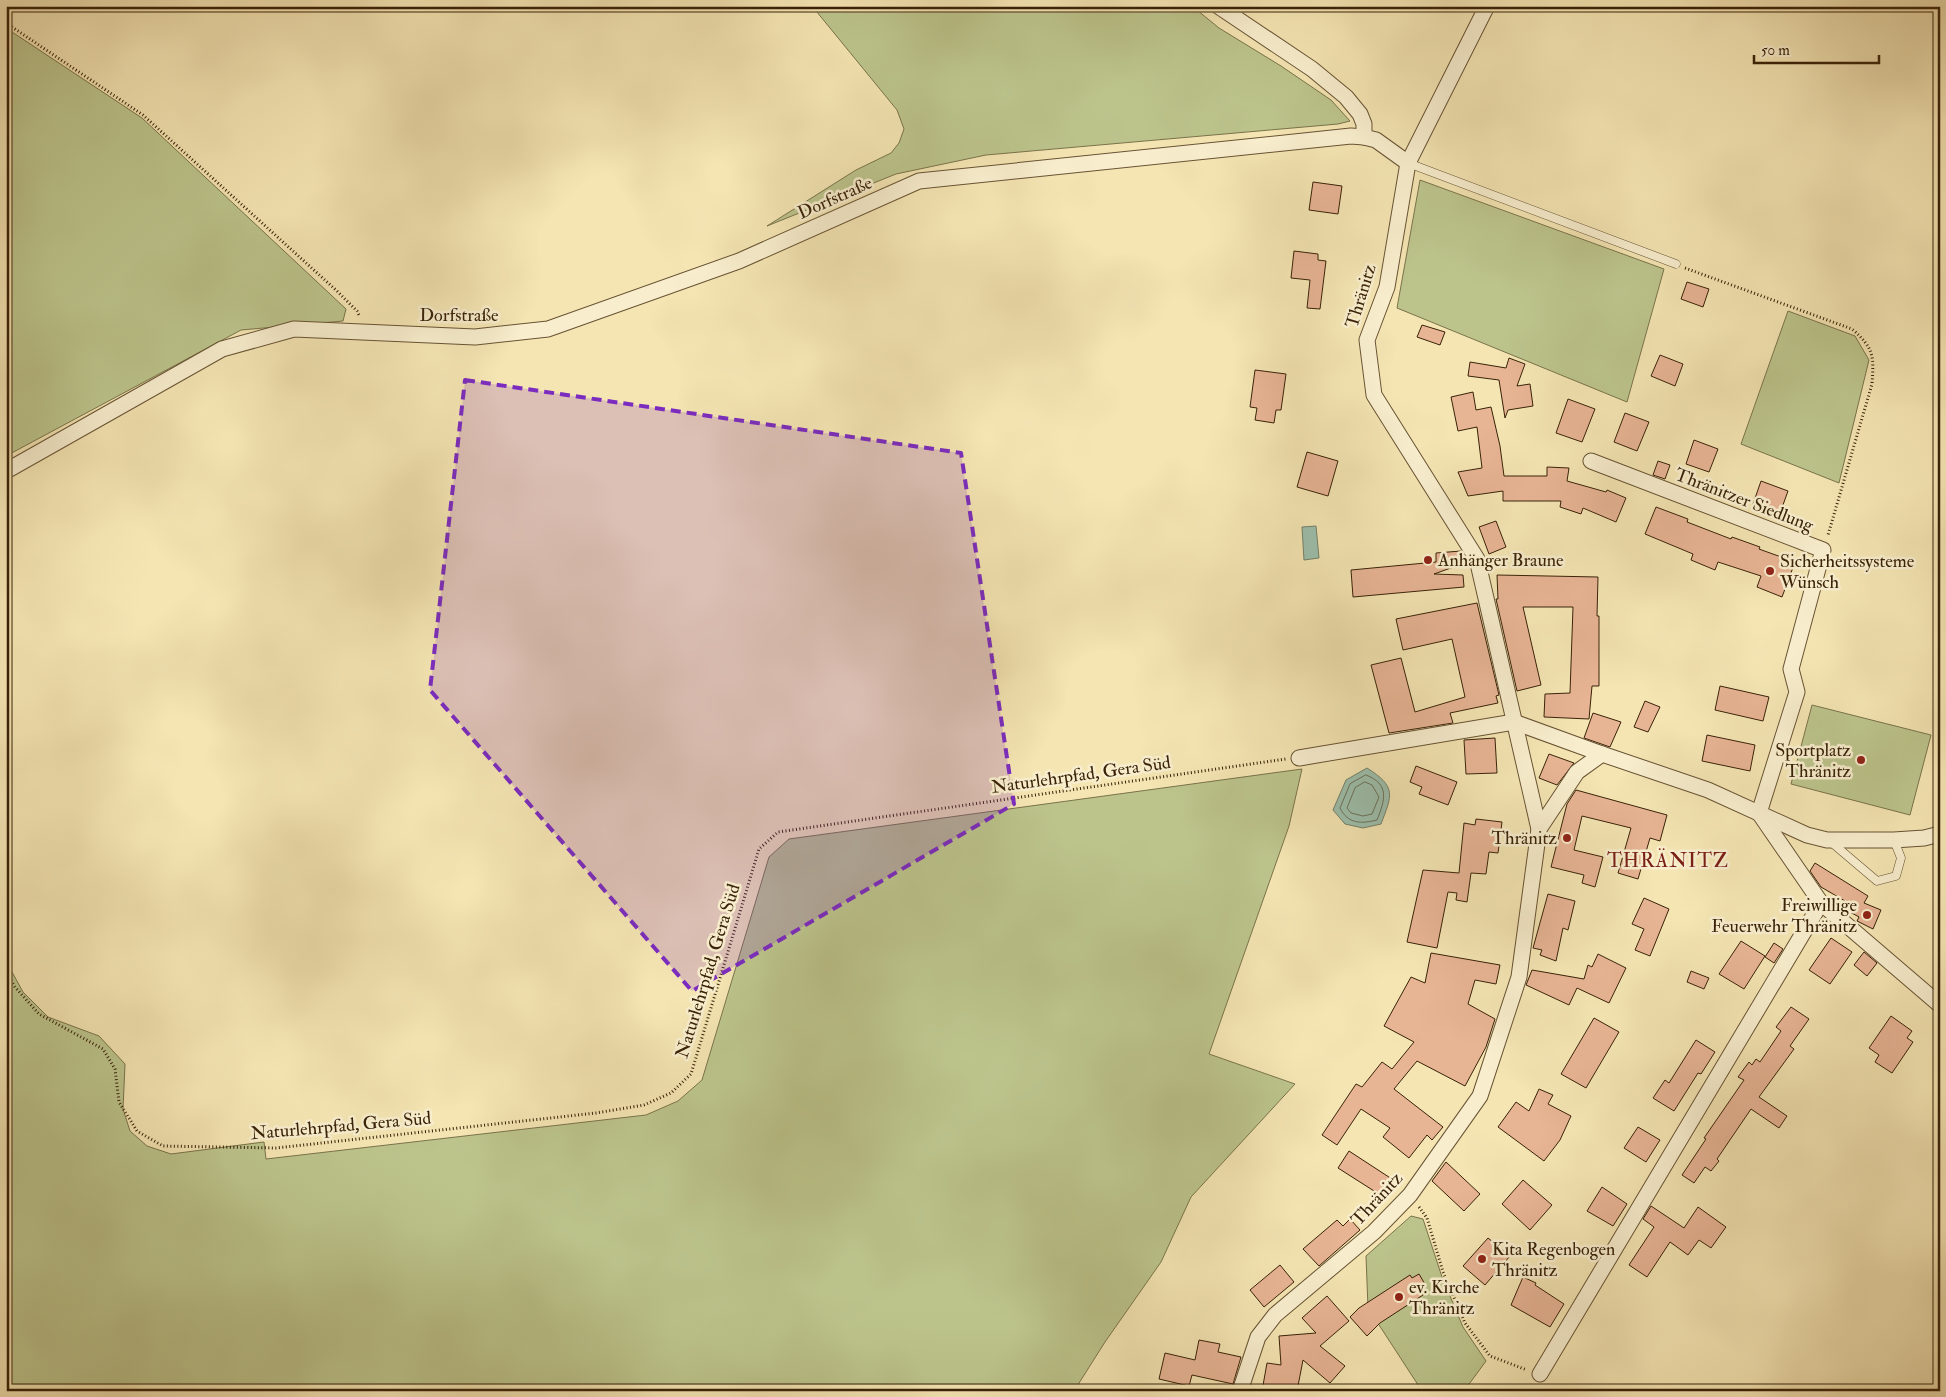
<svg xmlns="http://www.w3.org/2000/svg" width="1946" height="1397" viewBox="0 0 1946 1397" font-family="'IM FELL Double Pica',serif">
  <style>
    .green { fill: #bcc48c; stroke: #7a734a }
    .water { fill: #9cbfac; stroke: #74806a }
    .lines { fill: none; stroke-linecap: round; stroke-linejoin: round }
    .shore { stroke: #6a705a; stroke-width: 1 }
    .building { fill: #e7b494; stroke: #392208 }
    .lane-casing { stroke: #685333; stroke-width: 9 }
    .street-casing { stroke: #685333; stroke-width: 17 }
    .path { stroke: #392208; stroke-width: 3; stroke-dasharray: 1 2.5; stroke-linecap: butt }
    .lane { stroke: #f8eece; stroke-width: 8 }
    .street { stroke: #f8eece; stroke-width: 15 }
    .marked { fill: #7b2cbf; fill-opacity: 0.2; stroke: #7b2cbf; stroke-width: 4; stroke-dasharray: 10 6; stroke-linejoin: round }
    .poi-dot { fill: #8f2418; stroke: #f8eece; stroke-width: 2 }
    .labels { text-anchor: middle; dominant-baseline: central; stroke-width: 5; stroke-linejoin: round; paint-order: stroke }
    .street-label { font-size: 18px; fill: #392208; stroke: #f8eece }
    .poi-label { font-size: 18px; fill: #392208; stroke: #f8eece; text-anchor: start }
    .quarter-label { font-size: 20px; letter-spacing: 1px; fill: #7a1f14; stroke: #f8eece }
  </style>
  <rect width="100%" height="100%" fill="#f4e5b3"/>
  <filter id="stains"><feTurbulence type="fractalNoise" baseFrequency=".004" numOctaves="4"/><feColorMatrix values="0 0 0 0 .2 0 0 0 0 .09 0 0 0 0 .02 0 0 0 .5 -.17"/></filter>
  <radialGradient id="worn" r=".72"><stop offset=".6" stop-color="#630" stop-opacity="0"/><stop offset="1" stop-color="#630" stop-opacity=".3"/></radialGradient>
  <g class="green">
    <polygon points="812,6 1192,6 1219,28 1281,66 1331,100 1350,121 1338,124 986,155 896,174 767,226 856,170 891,153 899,143 904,129 897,110"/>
    <polygon points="6,28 142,118 346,309 343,321 241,330 6,456"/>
    <polygon points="1420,180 1664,269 1627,402 1397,308"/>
    <polygon points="1788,311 1855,336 1869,360 1839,483 1741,444"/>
    <polygon points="1812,705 1931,735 1910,815 1791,784"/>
    <polygon points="1302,769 1289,826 1209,1054 1295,1084 1191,1197 1161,1262 1105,1342 1074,1391 6,1391 6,961 23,992 48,1017 99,1036 125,1064 123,1109 130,1131 147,1146 171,1154 264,1142 266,1159 646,1115 678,1101 702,1080 769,857 789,839"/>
    <polygon points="1411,1216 1423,1219 1442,1277 1463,1327 1486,1361 1464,1391 1422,1391 1368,1308 1366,1256"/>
  </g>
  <g class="water">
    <polygon points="1316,526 1319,558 1304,560 1302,527"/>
    <path d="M1367,768C1397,787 1392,795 1381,824L1363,828L1345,824L1333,810L1346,780Z"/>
  </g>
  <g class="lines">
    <g class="shore">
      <path d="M1366,775C1390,784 1385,800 1377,820C1361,824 1348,824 1340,808L1350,784Z"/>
      <polygon points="1365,782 1372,785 1379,797 1372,814 1363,816 1351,813 1347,808 1355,788"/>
    </g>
  </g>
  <g class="building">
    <polygon points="1313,182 1342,186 1338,214 1309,210"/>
    <polygon points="1294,251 1318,254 1318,260 1326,261 1320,309 1307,308 1310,280 1291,278"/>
    <polygon points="1687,282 1709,289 1703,307 1681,299"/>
    <polygon points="1422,325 1445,332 1440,345 1417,337"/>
    <polygon points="1660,355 1683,364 1675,386 1651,376"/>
    <polygon points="1509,358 1525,364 1517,386 1530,384 1533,406 1508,410 1505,418 1499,380 1468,376 1470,362 1506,368"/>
    <polygon points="1255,370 1286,374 1281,410 1276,410 1274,423 1255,420 1257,408 1250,407"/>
    <polygon points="1473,392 1476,410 1491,407 1500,446 1504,476 1547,476 1547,467 1569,468 1567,481 1606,492 1607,490 1626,498 1616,522 1583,508 1581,514 1560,507 1561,501 1503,501 1503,491 1468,496 1458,472 1482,468 1477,427 1458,431 1451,397"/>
    <polygon points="1568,399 1595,409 1582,442 1556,433"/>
    <polygon points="1625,413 1649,422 1637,451 1614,442"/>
    <polygon points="1694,440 1718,449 1709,472 1686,464"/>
    <polygon points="1307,452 1338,461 1328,496 1297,487"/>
    <polygon points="1658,461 1670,465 1665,479 1653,475"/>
    <polygon points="1761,481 1788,491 1779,516 1752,507"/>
    <polygon points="1656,507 1688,519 1687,522 1731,539 1732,537 1760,547 1759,549 1795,562 1782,597 1757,587 1761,576 1718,562 1715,570 1691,560 1693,554 1645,534"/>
    <polygon points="1496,521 1506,547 1489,554 1479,527"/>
    <polygon points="1461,551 1462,564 1434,574 1463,575 1464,587 1353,597 1351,570 1436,562 1436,553"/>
    <polygon points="1497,575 1598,577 1597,616 1599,616 1599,686 1592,686 1589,719 1544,717 1545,694 1570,693 1573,607 1523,607 1541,685 1517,691 1496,599 1498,599"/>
    <polygon points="1477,603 1499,695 1496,696 1498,703 1450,713 1453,723 1389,733 1371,665 1401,658 1415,712 1465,697 1452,639 1403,650 1396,619"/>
    <polygon points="1720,686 1769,697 1763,721 1715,710"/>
    <polygon points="1645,701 1660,707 1648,732 1634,727"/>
    <polygon points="1593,713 1621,722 1610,747 1584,738"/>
    <polygon points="1707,735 1755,745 1750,771 1702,761"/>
    <polygon points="1495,738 1497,773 1466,774 1464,740"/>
    <polygon points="1549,754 1574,763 1557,785 1539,778"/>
    <polygon points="1416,766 1457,782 1448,805 1419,794 1422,787 1410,782"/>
    <polygon points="1576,790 1667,815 1660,841 1650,838 1638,879 1618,873 1631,828 1582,816 1574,850 1603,857 1595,887 1582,883 1584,875 1551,867 1567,804"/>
    <polygon points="1476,819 1502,822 1498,853 1489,852 1486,874 1471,873 1467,902 1456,900 1457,893 1448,892 1437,948 1407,942 1423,870 1459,873 1464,823 1475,825"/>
    <polygon points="1815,863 1868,896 1864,903 1881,910 1873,929 1857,921 1859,917 1841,907 1845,901 1821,887 1810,871"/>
    <polygon points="1548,894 1575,901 1568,930 1563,928 1556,961 1540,955 1542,950 1533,948"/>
    <polygon points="1644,898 1669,909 1650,956 1635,950 1644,929 1632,924"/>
    <polygon points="1831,938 1852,952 1830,984 1809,970"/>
    <polygon points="1741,941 1765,956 1744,989 1719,974"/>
    <polygon points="1774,943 1783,949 1774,963 1765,957"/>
    <polygon points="1864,952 1877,963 1867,976 1854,965"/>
    <polygon points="1431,953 1500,965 1496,984 1475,980 1468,1004 1495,1019 1486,1047 1465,1086 1417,1061 1394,1089 1443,1127 1432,1140 1427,1135 1409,1158 1383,1137 1390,1128 1361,1109 1337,1145 1322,1135 1356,1084 1362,1087 1382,1062 1392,1069 1414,1042 1384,1026 1411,977 1425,983"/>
    <polygon points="1598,954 1626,968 1609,1003 1577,988 1569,1005 1526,985 1532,970 1584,979 1588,965 1592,967"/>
    <polygon points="1691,971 1709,978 1704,989 1687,982"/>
    <polygon points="1791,1007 1809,1019 1790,1046 1794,1049 1759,1097 1787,1116 1779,1128 1751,1109 1717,1159 1719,1161 1711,1171 1705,1167 1694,1183 1682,1175 1706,1139 1704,1138 1744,1080 1738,1077 1749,1062 1752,1065 1756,1059 1760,1062 1781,1031 1776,1027"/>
    <polygon points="1891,1016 1912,1031 1907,1038 1913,1042 1892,1073 1875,1062 1879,1055 1869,1048"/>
    <polygon points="1594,1018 1619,1032 1586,1088 1561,1074"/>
    <polygon points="1696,1040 1715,1052 1701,1074 1698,1073 1674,1111 1653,1098 1665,1080 1669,1083"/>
    <polygon points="1539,1089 1553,1095 1548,1104 1571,1116 1560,1140 1544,1161 1498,1127 1516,1102 1529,1111"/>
    <polygon points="1638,1127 1660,1140 1646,1162 1624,1148"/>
    <polygon points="1349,1151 1398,1183 1385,1198 1338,1168"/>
    <polygon points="1446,1162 1480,1194 1464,1211 1432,1181"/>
    <polygon points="1523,1180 1552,1205 1530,1230 1502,1204"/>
    <polygon points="1602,1187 1627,1204 1613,1226 1587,1211"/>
    <polygon points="1651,1206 1684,1228 1698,1207 1726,1227 1711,1248 1699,1240 1688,1255 1670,1242 1647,1277 1629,1265 1654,1227 1643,1219"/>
    <polygon points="1350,1219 1360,1230 1319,1266 1303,1249 1337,1220 1343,1226"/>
    <polygon points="1488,1238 1510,1256 1485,1285 1463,1266"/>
    <polygon points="1280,1265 1294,1282 1264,1307 1250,1290"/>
    <polygon points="1419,1274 1426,1286 1420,1290 1423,1295 1380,1323 1367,1336 1350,1317 1359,1308 1410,1275 1412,1278"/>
    <polygon points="1523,1277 1536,1283 1535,1285 1564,1304 1550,1327 1511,1305"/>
    <polygon points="1327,1296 1349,1321 1320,1346 1345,1366 1330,1383 1303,1360 1297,1391 1262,1391 1267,1363 1281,1365 1279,1336 1316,1333 1302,1318"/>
    <polygon points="1199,1340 1220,1344 1218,1352 1241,1357 1233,1384 1192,1375 1189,1386 1159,1379 1165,1353 1195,1360"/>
  </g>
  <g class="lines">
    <defs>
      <g id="lane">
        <polyline points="1408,163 1676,264"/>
        <polyline points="1831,842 1877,881 1896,876 1901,858 1894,840"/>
      </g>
      <g id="street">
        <polyline points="1218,6 1312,69 1346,97 1360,114 1364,124 1364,137 1376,140 1408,163"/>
        <polyline points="1591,461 1823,550 1791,669 1797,692 1759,813 1821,903 1940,1005"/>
        <polyline points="6,471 222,349 294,329 475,337 548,329 739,261 919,181 1351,136 1364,137"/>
        <polyline points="1299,758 1514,722 1602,754 1708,790 1807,835 1827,840 1894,840 1924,838 1940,834"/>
        <polyline points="1539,829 1577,772 1602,754"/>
        <polyline points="1540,1374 1821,903"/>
        <polyline points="1240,1391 1258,1337 1275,1315 1374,1232 1410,1195 1480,1096 1519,977 1539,829 1477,559 1374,395 1367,340 1387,287 1408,163 1487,6"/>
      </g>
    </defs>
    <use href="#lane" class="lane-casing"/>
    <use href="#street" class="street-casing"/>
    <g class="path">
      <polyline points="6,23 143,115 337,291 357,311 360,317"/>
      <path d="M1685,268L1852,329C1874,348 1874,356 1872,384L1828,535"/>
      <polyline points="6,971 15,987 39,1014 103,1049 115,1069 119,1102 137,1131 163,1146 276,1148 596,1113 644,1105 671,1093 691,1074 759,849 778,832 1286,759"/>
      <polyline points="1419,1207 1427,1218 1443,1272 1465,1323 1490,1356 1527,1370"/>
    </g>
    <use href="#lane" class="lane"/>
    <use href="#street" class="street"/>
  </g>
  <path class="marked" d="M465,380L961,453L1014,804L692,991L430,690Z"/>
  <g class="poi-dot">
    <circle cx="1428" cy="560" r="5"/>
    <circle cx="1770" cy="571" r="5"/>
    <circle cx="1861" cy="760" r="5"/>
    <circle cx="1567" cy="838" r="5"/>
    <circle cx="1867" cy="915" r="5"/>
    <circle cx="1482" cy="1259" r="5"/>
    <circle cx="1399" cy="1297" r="5"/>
  </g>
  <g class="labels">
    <g class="street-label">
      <text transform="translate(835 198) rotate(-24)">Dorfstraße</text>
      <text transform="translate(1361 296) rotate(-73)">Thränitz</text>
      <text x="459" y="315">Dorfstraße</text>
      <text transform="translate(1744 500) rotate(21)">Thränitzer Siedlung</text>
      <text transform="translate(1081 775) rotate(-8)">Naturlehrpfad, Gera Süd</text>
      <text transform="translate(708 971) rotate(-73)">Naturlehrpfad, Gera Süd</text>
      <text transform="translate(341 1126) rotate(-5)">Naturlehrpfad, Gera Süd</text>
      <text transform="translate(1377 1199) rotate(-47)">Thränitz</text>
    </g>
    <g class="poi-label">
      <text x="1438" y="560">Anhänger Braune</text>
      <text x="1780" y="561">Sicherheitssysteme<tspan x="1780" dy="21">Wünsch</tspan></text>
      <text x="1851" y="750" text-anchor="end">Sportplatz<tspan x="1851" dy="21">Thränitz</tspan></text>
      <text x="1557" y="838" text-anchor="end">Thränitz</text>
      <text x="1857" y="905" text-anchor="end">Freiwillige<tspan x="1857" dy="21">Feuerwehr Thränitz</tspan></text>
      <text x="1492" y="1249">Kita Regenbogen<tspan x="1492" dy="21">Thränitz</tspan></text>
      <text x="1409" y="1287">ev. Kirche<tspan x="1409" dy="21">Thränitz</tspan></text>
    </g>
    <g class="quarter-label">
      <text x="1668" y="860">THRÄNITZ</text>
    </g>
  </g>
  <rect width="1946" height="1397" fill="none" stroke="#f4e5b3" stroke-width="25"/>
  <rect x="8" y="8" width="1931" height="1382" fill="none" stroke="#392208" stroke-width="2.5"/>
  <rect x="12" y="12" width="1921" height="1372" fill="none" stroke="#392208"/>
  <path d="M1754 55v8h125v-8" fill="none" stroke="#392208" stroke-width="2.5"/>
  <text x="1761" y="55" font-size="15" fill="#392208" stroke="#f8eece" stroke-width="4" paint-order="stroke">50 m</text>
  <rect width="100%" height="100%" filter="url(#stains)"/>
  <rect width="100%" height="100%" fill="url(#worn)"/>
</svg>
